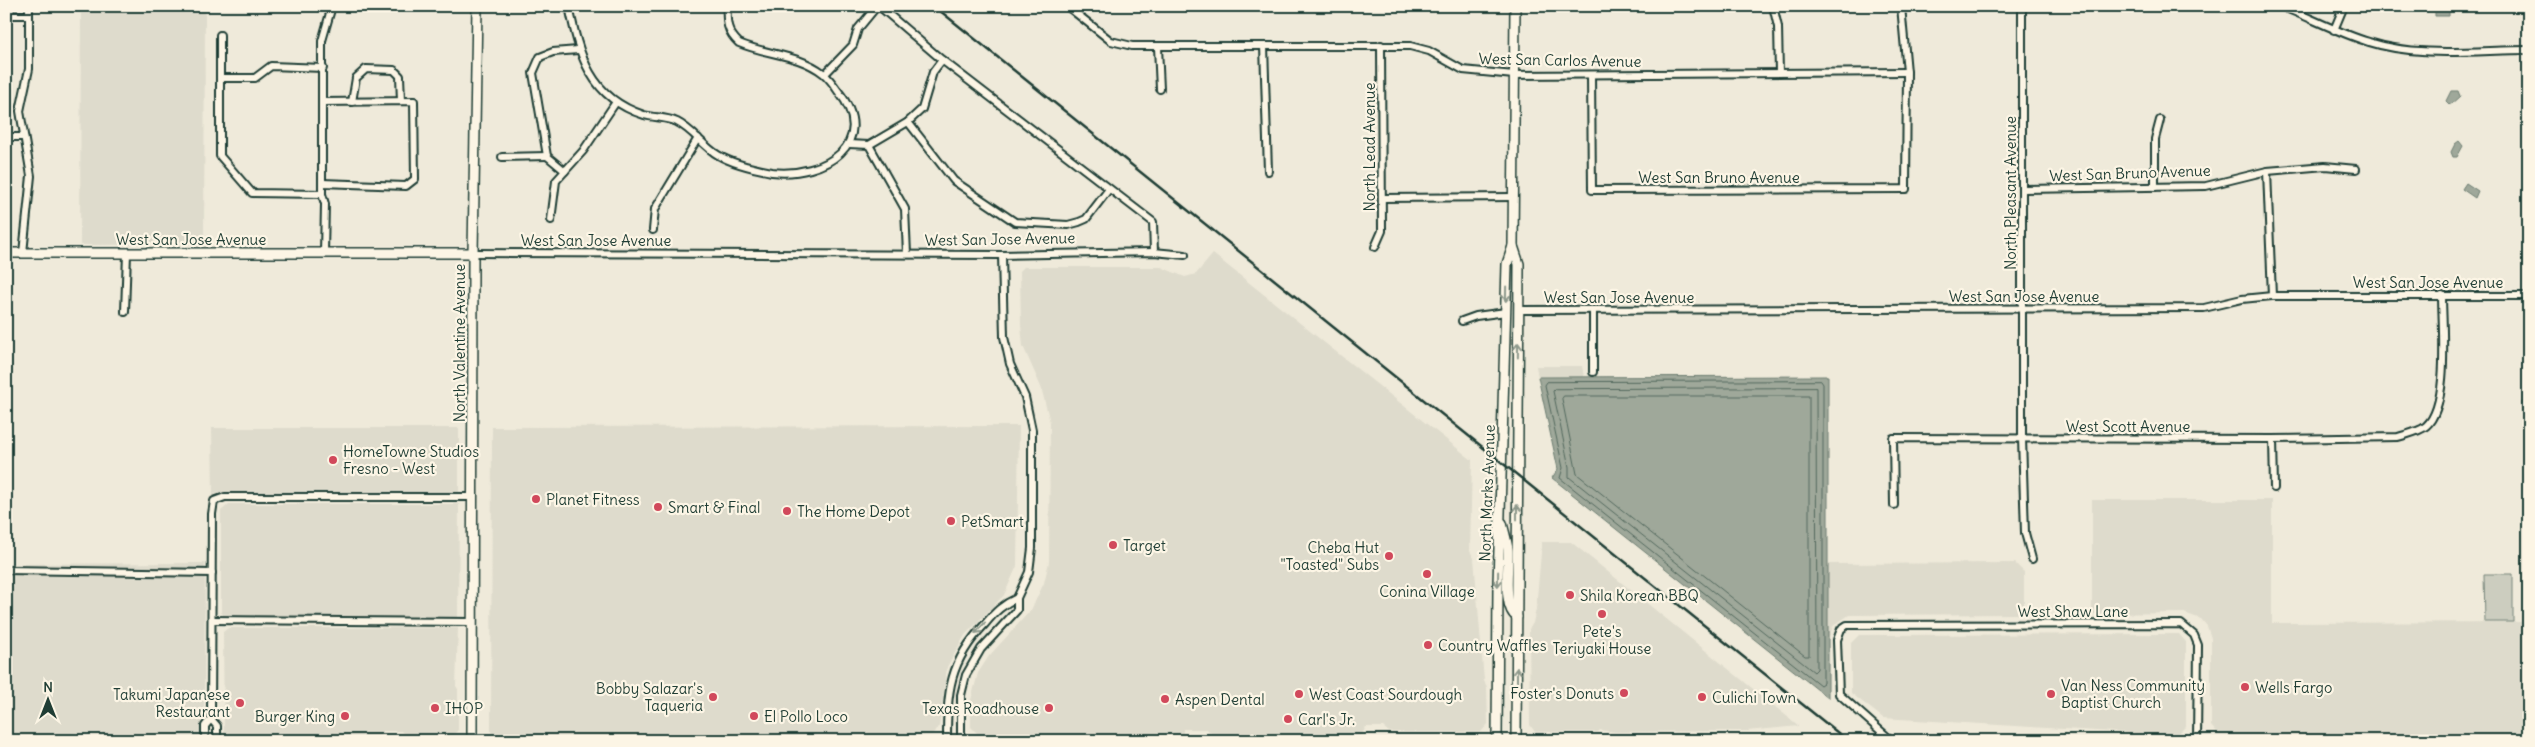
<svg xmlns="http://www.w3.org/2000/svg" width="2535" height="747" viewBox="0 0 2535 747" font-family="Delius,sans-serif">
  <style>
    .built { fill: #dedbcc }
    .green { fill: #cccdbf; stroke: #76857a }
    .water { fill: #9fa89a; stroke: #6c7d71 }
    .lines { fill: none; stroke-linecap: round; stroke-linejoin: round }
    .shore { stroke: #52685d; stroke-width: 1 }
    .street-casing { stroke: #1f3d34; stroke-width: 10 }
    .secondary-casing { stroke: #1f3d34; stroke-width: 12 }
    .street { stroke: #fcf5e5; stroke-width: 6 }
    .secondary { stroke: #fcf5e5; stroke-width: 9 }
    .rail { stroke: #1f3d34; stroke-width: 2.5 }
    .oneway { stroke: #8e998c }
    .poi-dot { fill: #d1495b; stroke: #fcf5e5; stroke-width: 2 }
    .labels { text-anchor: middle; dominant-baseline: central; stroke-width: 4.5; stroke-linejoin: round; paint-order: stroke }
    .street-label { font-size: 15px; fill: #1f3d34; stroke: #fcf5e5 }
    .poi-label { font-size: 15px; fill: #1f3d34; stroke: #fcf5e5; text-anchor: start }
  </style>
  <rect width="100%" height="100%" fill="#efeada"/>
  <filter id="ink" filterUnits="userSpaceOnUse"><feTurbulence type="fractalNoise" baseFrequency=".02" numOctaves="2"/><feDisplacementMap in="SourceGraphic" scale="10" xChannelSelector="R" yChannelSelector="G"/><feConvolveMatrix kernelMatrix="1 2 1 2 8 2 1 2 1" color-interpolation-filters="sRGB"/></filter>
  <g filter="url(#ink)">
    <g class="built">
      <polygon points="81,6 205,6 204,244 80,245"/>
      <polygon points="1213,254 1472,460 1470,551 1474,558 1484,681 1487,687 1488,724 1481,732 1389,732 1383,727 1366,727 1361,736 1280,738 1212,734 1207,729 1183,729 1183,734 1179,738 1063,738 1020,734 978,734 971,727 971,700 978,673 989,656 1031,610 1044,583 1049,562 1050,422 1041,387 1023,346 1021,326 1020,271 1024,267 1161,267 1185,277 1196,274"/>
      <polygon points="1536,366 1582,366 1584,377 1538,377"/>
      <polygon points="1019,426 1017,566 1004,595 965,635 947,667 939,727 932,734 836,739 824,734 816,734 810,741 774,741 662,739 657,734 640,734 637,741 589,741 497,738 491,732 492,427"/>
      <polygon points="212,428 459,428 459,492 221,492 213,495"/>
      <polygon points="2092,500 2272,500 2272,623 2529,622 2529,736 2218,734 2211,726 2211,638 2207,626 2201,619 2184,613 2092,614"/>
      <polygon points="229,504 459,504 458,617 224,616 221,612 221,511"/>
      <polygon points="1542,542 1571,542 1799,726 1747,731 1615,732 1600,730 1598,732 1535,732 1530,725 1529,629 1533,623 1536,609"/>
      <polygon points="205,563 204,731 195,740 100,736 96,733 74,733 69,740 6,736 6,564"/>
      <polygon points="2015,563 2024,572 2024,614 1849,615 1833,626 1828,640 1828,564"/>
      <polygon points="228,628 458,628 456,686 458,689 458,730 452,736 406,736 401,731 382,731 379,739 301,740 231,736 227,732 224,734 223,632"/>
      <polygon points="2179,634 2186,642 2186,726 2178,734 2147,734 1883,718 1851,693 1851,643 1859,635"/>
    </g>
    <g class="green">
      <polygon points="2522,402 2529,403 2529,419 2522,419"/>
      <polygon points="2484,574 2513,574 2513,622 2485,622"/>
    </g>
    <g class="water">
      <polygon points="2435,8 2449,9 2449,16 2435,16"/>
      <polygon points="2451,91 2458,91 2460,96 2450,105 2446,101"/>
      <polygon points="2459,141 2463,146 2457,157 2453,157 2451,152 2455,144"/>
      <polygon points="2466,183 2478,191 2475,198 2462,189"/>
      <polygon points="1828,376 1828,698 1552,478 1558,469 1538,377"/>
    </g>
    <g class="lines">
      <g class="shore">
        <polygon points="1821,381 1823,384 1823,683 1820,685 1560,478 1563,468 1545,385 1547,382"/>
        <polygon points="1816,388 1817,669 1814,672 1569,477 1569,467 1553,391 1555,389"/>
        <polygon points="1564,396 1809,396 1809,656 1805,656 1577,474 1562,399"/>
      </g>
      <defs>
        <g id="street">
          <path d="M569,6C579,55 590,98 644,115C655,118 666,117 677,122C693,130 703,146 718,155C733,164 756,169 772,172C824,178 880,143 838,91C834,85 829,78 823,73C798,54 767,55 739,43C727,32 726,22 727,6"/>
          <polyline points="879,6 942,60 1153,222 1154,252"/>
          <polyline points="1067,6 1111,41 1132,46 1410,46 1429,51 1463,70 1514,75 1907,72"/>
          <polyline points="1773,6 1778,27 1779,73"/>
          <polyline points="2022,6 2022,438 2025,533 2032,559"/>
          <path d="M2280,6C2310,17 2338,33 2369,42C2419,58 2477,50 2529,50"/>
          <polyline points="6,15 29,15"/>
          <polyline points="2334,30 2344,6"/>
          <polyline points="220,35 220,156 252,193 322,194"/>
          <polyline points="1264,46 1268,171"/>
          <polyline points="1158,47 1160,89"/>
          <polyline points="578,50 553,52 540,57 533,73 547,156 565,171 583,151 616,102"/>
          <polyline points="825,74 853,45 858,29 877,6"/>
          <polyline points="1591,75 1592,190 1906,189 1907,72 1901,6"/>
          <polyline points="220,78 255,78 271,66 323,68"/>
          <polyline points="352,102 356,78 366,69 394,70 400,76 401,101"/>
          <polyline points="908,122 954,181 1015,222 1068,225 1079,222 1086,219 1109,189"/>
          <polyline points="6,137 24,137"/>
          <polyline points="849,144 869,145 905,209 907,254"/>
          <polyline points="869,145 908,122 922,109 933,72 942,60"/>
          <polyline points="502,157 547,156"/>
          <polyline points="2267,171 2272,296"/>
          <polyline points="322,183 406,186 415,179 414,101 323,102"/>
          <polyline points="2155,187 2155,139 2160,120"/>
          <polyline points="2023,189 2206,186 2267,171 2325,166 2356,169"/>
          <polyline points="1382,198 1514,197"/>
          <polyline points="551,220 556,181 565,171"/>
          <polyline points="653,230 655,209 698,138"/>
          <polyline points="1375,247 1382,231 1381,45"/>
          <polyline points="23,253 31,176 20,111 29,69 29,6"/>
          <polyline points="324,253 325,204 322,194 322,41 332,6"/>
          <polyline points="473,253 1002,255 1154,252 1185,255"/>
          <polyline points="1519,310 2204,308 2242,299 2272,296 2529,296"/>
          <polyline points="1593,311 1593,372"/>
          <polyline points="125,312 127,253"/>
          <polyline points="1462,321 1476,316 1506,312"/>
          <polyline points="2273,439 2274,488"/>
          <path d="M1894,505L1893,438L2273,439L2398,437C2407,434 2419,432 2426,426C2450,405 2442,326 2442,295"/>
          <polyline points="6,570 212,573"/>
          <polyline points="212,620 472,622"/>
          <polyline points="205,741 205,726 211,719"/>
          <polyline points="217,741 217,726 211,719 212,514 214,501 225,497 472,497"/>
          <path d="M947,741C947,691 949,662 985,624C995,612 1003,604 1017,598"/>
          <polyline points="961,741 961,695 966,675 981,649 1017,610 1017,598 1029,572 1032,548 1032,430 1025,397 1010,364 1004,337 1002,255"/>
          <polyline points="1892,741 1839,694 1837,640 1841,629 1847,625 2181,624 2194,635 2198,645 2197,741"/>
        </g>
        <g id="secondary">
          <polyline points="1513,246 1519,264 1516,741"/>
          <polyline points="6,253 473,253"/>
          <path d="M1502,523C1504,532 1507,541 1508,550C1509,567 1502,607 1517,617"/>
          <polyline points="472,741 473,253 477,6"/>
          <polyline points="1497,741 1498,584 1507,264 1513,246 1515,6"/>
        </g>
      </defs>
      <use href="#street" class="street-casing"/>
      <use href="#secondary" class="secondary-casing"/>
      <use href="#street" class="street"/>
      <use href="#secondary" class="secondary"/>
      <polyline class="rail" points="934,6 1848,741"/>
    </g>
    <defs><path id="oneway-shaft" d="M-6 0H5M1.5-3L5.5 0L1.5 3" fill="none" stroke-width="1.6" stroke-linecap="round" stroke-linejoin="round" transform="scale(1.25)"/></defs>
    <g class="oneway">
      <use href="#oneway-shaft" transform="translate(1506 294) rotate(91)"/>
      <use href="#oneway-shaft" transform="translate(1518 350) rotate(-89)"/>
      <use href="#oneway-shaft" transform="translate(1517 512) rotate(-90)"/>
      <use href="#oneway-shaft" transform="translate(1498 579) rotate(91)"/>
      <use href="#oneway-shaft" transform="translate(980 628) rotate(133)"/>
      <use href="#oneway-shaft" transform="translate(1517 675) rotate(-90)"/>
    </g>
  </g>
  <g class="poi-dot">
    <circle cx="333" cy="460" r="5"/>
    <circle cx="536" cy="499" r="5"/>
    <circle cx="658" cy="507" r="5"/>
    <circle cx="787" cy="511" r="5"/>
    <circle cx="951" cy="521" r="5"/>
    <circle cx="1113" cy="545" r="5"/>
    <circle cx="1389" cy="556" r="5"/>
    <circle cx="1427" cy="574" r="5"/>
    <circle cx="1570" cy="595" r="5"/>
    <circle cx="1602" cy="614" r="5"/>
    <circle cx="1428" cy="645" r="5"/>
    <circle cx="2245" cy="687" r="5"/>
    <circle cx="1624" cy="693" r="5"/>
    <circle cx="1299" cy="694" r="5"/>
    <circle cx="2051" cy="694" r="5"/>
    <circle cx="713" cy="697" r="5"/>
    <circle cx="1702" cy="697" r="5"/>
    <circle cx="1165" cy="699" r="5"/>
    <circle cx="240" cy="703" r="5"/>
    <circle cx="435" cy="708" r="5"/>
    <circle cx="1049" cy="708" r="5"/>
    <circle cx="345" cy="716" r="5"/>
    <circle cx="754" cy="716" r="5"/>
    <circle cx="1288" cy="719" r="5"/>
  </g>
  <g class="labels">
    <g class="street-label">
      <text transform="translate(1560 60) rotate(1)">West San Carlos Avenue</text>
      <text transform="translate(1369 147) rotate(-90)">North Lead Avenue</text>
      <text transform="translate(2130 173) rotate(-2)">West San Bruno Avenue</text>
      <text x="1719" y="177">West San Bruno Avenue</text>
      <text transform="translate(2010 193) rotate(-90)">North Pleasant Avenue</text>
      <text x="191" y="239">West San Jose Avenue</text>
      <text transform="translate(1000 239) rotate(-1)">West San Jose Avenue</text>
      <text x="596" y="240">West San Jose Avenue</text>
      <text x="2428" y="282">West San Jose Avenue</text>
      <text x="2024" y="296">West San Jose Avenue</text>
      <text x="1619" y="297">West San Jose Avenue</text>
      <text transform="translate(459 343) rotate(-90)">North Valentine Avenue</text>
      <text x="2128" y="426">West Scott Avenue</text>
      <text transform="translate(1487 493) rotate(-88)">North Marks Avenue</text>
      <text x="2073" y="611">West Shaw Lane</text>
    </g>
    <g class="poi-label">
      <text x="343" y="451">HomeTowne Studios<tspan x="343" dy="17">Fresno - West</tspan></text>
      <text x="546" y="499">Planet Fitness</text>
      <text x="668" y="507">Smart &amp; Final</text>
      <text x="797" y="511">The Home Depot</text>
      <text x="961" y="521">PetSmart</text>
      <text x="1123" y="545">Target</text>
      <text x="1379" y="547" text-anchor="end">Cheba Hut<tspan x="1379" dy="17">"Toasted" Subs</tspan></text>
      <text x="1427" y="591" text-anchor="middle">Conina Village</text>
      <text x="1580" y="595">Shila Korean BBQ</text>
      <text x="1602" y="631" text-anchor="middle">Pete's<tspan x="1602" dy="17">Teriyaki House</tspan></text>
      <text x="1438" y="645">Country Waffles</text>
      <text x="2061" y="685">Van Ness Community<tspan x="2061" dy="17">Baptist Church</tspan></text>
      <text x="2255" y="687">Wells Fargo</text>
      <text x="703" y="688" text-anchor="end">Bobby Salazar's<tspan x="703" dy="17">Taqueria</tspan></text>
      <text x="1614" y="693" text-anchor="end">Foster's Donuts</text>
      <text x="230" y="694" text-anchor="end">Takumi Japanese<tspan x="230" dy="17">Restaurant</tspan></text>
      <text x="1309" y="694">West Coast Sourdough</text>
      <text x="1712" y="697">Culichi Town</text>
      <text x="1175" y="699">Aspen Dental</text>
      <text x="445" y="708">IHOP</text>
      <text x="1039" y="708" text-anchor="end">Texas Roadhouse</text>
      <text x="335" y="716" text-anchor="end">Burger King</text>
      <text x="764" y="716">El Pollo Loco</text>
      <text x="1298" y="719">Carl's Jr.</text>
    </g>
  </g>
  <rect width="2535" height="747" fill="none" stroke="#fcf5e5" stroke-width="25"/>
  <rect x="12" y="12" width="2510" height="722" fill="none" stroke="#1f3d34" stroke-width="2" filter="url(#ink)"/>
  <g transform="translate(48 700)" stroke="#fcf5e5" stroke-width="4" paint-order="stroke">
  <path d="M0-4L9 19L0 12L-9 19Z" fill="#1f3d34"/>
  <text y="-8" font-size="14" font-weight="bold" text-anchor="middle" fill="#1f3d34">N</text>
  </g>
</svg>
